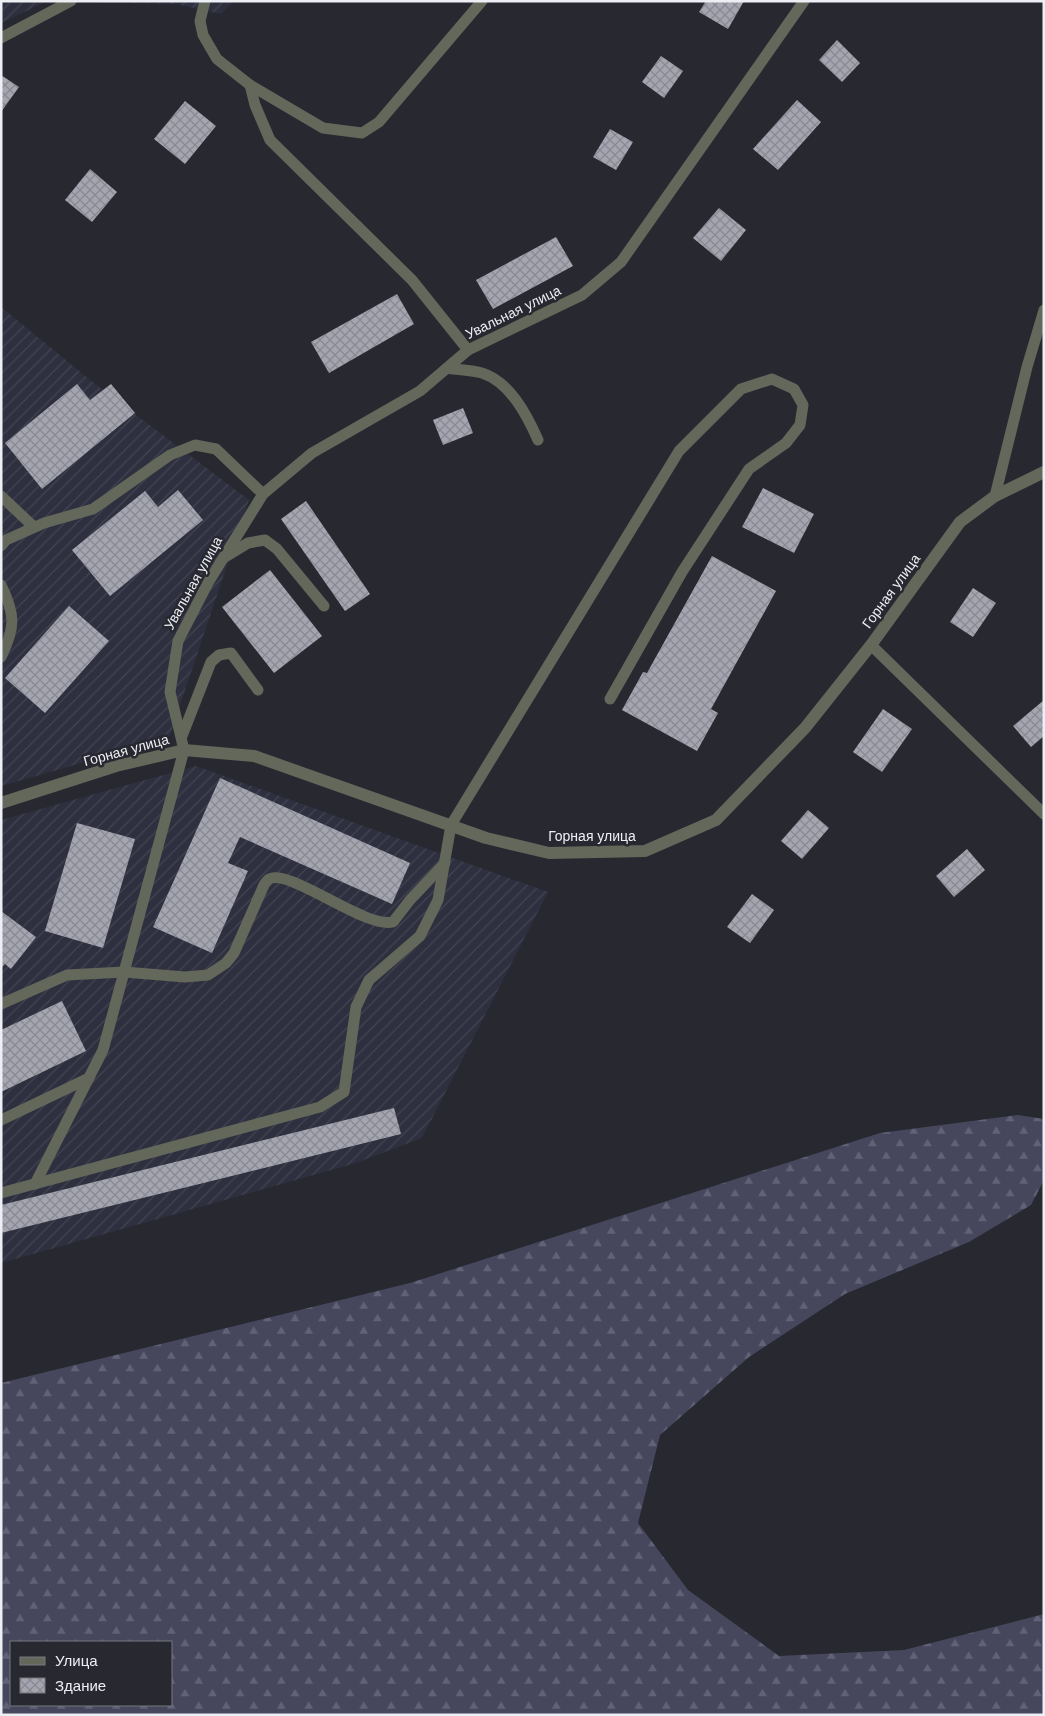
<svg xmlns="http://www.w3.org/2000/svg" width="1045" height="1716" viewBox="0 0 1045 1716" font-family="Helvetica,sans-serif">
  <style>
    .industrial { fill: url(#industrial-furrows) }
    .forest { fill: url(#forest-firs); fill-rule: evenodd }
    .building { fill: url(#building-cross-hatch) }
    .lines { fill: none; stroke-linecap: round; stroke-linejoin: round }
    .service { stroke: #63685b; stroke-width: 11 }
    .minor { stroke: #63685b; stroke-width: 12 }
    .labels { text-anchor: middle; dominant-baseline: central; stroke-width: 5; stroke-linejoin: round; paint-order: stroke }
    .street-label { font-size: 14px; fill: #eeeff5; stroke: #282831 }
  </style>
  <defs>
    <pattern id="industrial-furrows" width="10" height="10" patternUnits="userSpaceOnUse" patternTransform="scale(1.25)"><rect width="10" height="10" fill="#2f303f"/><path d="M-1 1l2-2M0 10L10 0M9 11l2-2" fill="none" stroke="#434452"/></pattern>
    <pattern id="forest-firs" width="22" height="20" patternUnits="userSpaceOnUse" patternTransform="scale(1.25)"><rect width="22" height="20" fill="#46475d"/><path d="M5 1l3.5 6h-7zM16 11l3.5 6h-7z" fill="#616275"/></pattern>
    <pattern id="building-cross-hatch" width="8" height="8" patternUnits="userSpaceOnUse" patternTransform="scale(1.25)"><rect width="8" height="8" fill="#a4a5b0"/><path d="M0 0l8 8M0 8l8-8" fill="none" stroke="#888991"/></pattern>
  </defs>
  <rect width="100%" height="100%" fill="#282831"/>
  <g class="industrial">
    <polygon points="1,1 48,1 1,23"/>
    <polygon points="54,1 234,1 221,14 176,4"/>
    <polygon points="1,307 95,384 249,500 169,738 1,786"/>
    <polygon points="196,766 548,892 422,1138 356,1163 1,1263 1,820"/>
  </g>
  <path class="forest" d="M1018,1115L1044,1119V1180L1031,1205L969,1242L845,1294L749,1357L660,1435L638,1523L688,1590L779,1656L904,1650L1044,1614V1715H1V1383L410,1283L880,1133ZM11,1642H171V1705H11Z"/>
  <g class="building">
    <polygon points="706,1 744,1 728,29 699,12"/>
    <polygon points="837,40 860,63 842,82 819,60"/>
    <polygon points="661,56 683,71 664,98 642,82"/>
    <polygon points="1,75 19,87 1,112"/>
    <polygon points="797,100 821,122 778,170 753,149"/>
    <polygon points="185,101 216,126 185,164 154,139"/>
    <polygon points="610,129 633,142 616,170 593,157"/>
    <polygon points="90,169 117,192 92,222 65,200"/>
    <polygon points="719,208 746,230 721,261 693,238"/>
    <polygon points="556,237 573,266 493,309 476,280"/>
    <polygon points="397,294 414,324 329,373 311,342"/>
    <polygon points="77,384 90,400 111,384 135,413 42,489 5,443"/>
    <polygon points="463,408 473,433 443,445 433,420"/>
    <polygon points="763,488 814,514 794,553 742,527"/>
    <polygon points="178,490 203,520 110,596 72,550 145,491 158,507"/>
    <polygon points="306,501 370,594 345,611 281,519"/>
    <polygon points="712,556 776,591 711,709 718,713 697,751 622,710 643,672 647,673"/>
    <polygon points="270,570 322,636 274,673 222,607"/>
    <polygon points="973,588 996,603 973,637 950,622"/>
    <polygon points="69,606 109,641 45,713 5,678"/>
    <polygon points="1044,700 1044,736 1031,747 1013,726"/>
    <polygon points="883,709 912,729 882,772 853,752"/>
    <polygon points="220,778 410,863 392,904 240,837 228,863 248,871 212,953 153,927"/>
    <polygon points="808,810 829,828 802,859 781,841"/>
    <polygon points="77,823 135,839 103,948 45,931"/>
    <polygon points="967,849 985,870 954,897 936,876"/>
    <polygon points="752,894 774,910 750,943 727,927"/>
    <polygon points="1,911 36,937 11,969 5,964 1,968"/>
    <polygon points="62,1001 86,1051 1,1092 1,1030"/>
    <polygon points="394,1108 401,1134 1,1233 1,1205"/>
  </g>
  <g class="lines">
    <g class="service">
      <polyline points="205,1 200,21 203,35 217,59 250,85 323,128 362,133 379,122 482,1"/>
      <polyline points="1,38 71,1"/>
      <polyline points="250,85 255,105 270,140 412,280 468,350"/>
      <path d="M447,368C458,370 471,370 482,373C510,382 527,415 538,440"/>
      <polyline points="1,496 34,527"/>
      <polyline points="995,496 1027,367 1044,310"/>
      <polyline points="1,546 6,540 44,523 93,509 170,455 195,445 216,449 263,494"/>
      <polyline points="225,557 248,543 265,540 277,549 324,606"/>
      <path d="M1,585C15,614 16,627 1,657"/>
      <polyline points="871,645 1044,814"/>
      <polyline points="182,736 211,662 219,655 231,653 258,690"/>
      <path d="M1,1004L67,975L124,972L185,977L208,975L226,963L234,953L264,885C265,883 267,881 269,879C290,868 365,929 393,922L410,900L445,863"/>
      <polyline points="1,1120 89,1078"/>
      <polyline points="35,1184 103,1050 184,750 170,692 178,641 209,581 263,494 312,453 420,391 468,350 582,295 621,262 804,1"/>
      <polyline points="1,1193 320,1107 344,1092 356,1007 369,980 420,936 438,900 451,825 679,451 741,389 772,379 794,389 803,405 800,425 786,443 749,469 682,572 610,699"/>
    </g>
    <polyline class="minor" points="1,803 116,766 184,750 254,756 486,838 549,853 645,851 716,820 805,728 871,645 960,522 995,496 1044,472"/>
  </g>
  <g class="labels">
    <g class="street-label">
      <text transform="translate(513 312) rotate(-26)">Увальная улица</text>
      <text transform="translate(193 583) rotate(-61)">Увальная улица</text>
      <text transform="translate(891 591) rotate(-54)">Горная улица</text>
      <text transform="translate(126 750) rotate(-15)">Горная улица</text>
      <text x="592" y="836">Горная улица</text>
    </g>
  </g>
  <rect width="1045" height="1716" fill="none" stroke="#eeeff5" stroke-width="5"/>
  <rect x="10" y="1641" width="162" height="65" fill="#282831" stroke="#77787f"/>
  <rect x="20" y="1657" width="25" height="8" fill="#63685b" stroke="#77787f"/>
  <text x="55" y="1666" font-size="15" fill="#eeeff5">Улица</text>
  <rect x="20" y="1678" width="25" height="15" fill="url(#building-cross-hatch)" stroke="#77787f"/>
  <text x="55" y="1691" font-size="15" fill="#eeeff5">Здание</text>
</svg>
